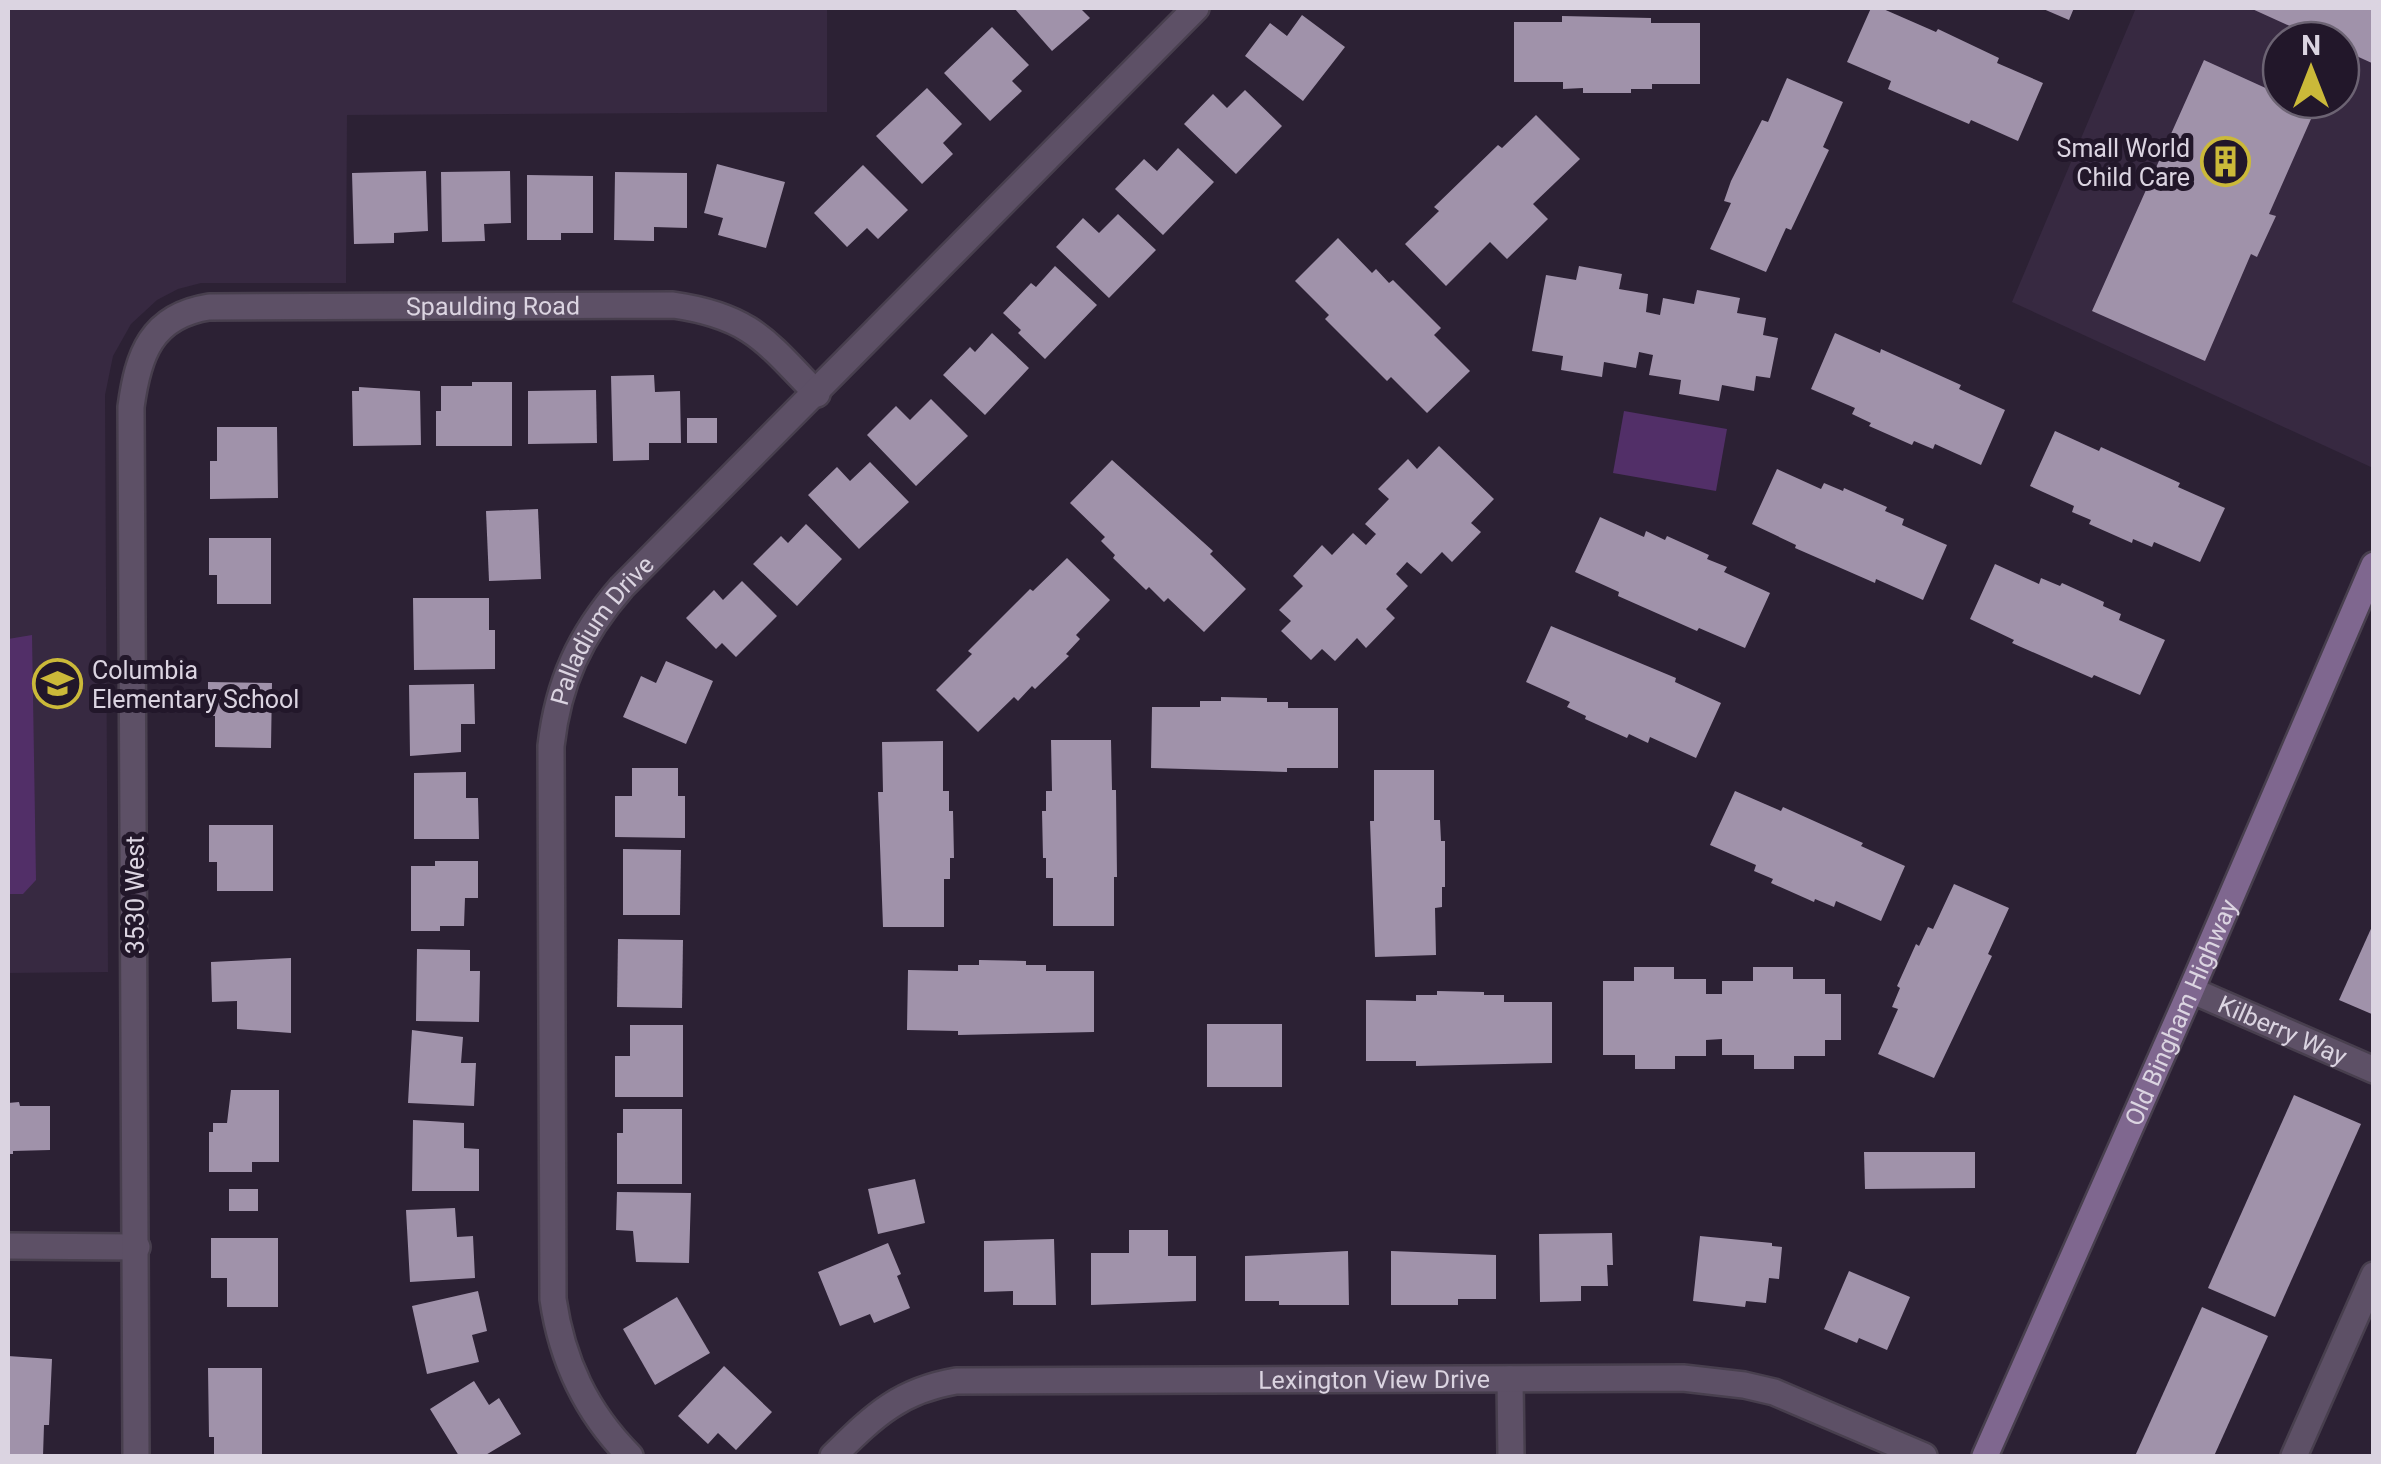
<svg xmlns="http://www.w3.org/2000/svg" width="2381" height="1464" viewBox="0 0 2381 1464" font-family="Roboto,sans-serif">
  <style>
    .built { fill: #372941; fill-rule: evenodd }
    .green { fill: #522f68 }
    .building { fill: #a092aa }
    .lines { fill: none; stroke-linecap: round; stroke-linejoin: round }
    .street-casing { stroke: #483f4e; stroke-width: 30 }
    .secondary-casing { stroke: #483f4e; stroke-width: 30 }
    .street { stroke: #5d5066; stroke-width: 25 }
    .secondary { stroke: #7f678f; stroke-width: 25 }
    .labels { text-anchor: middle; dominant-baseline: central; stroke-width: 10; stroke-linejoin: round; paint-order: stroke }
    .poi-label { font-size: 25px; fill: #dbd4e1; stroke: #22172a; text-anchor: end }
    .street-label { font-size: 25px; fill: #dbd4e1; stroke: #22172a }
  </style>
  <rect width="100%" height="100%" fill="#2c2134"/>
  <g class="built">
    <polygon points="8,8 827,8 827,112 347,115 346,283 201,283 178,289 157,300 131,324 113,356 105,395 108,972 8,973"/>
    <path d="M2136,8H2373V468L2012,302ZM2281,40H2341V100H2281Z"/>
  </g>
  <g class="green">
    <polygon points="1624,411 1727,429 1716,491 1613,473"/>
    <polygon points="32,635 36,880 23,894 8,894 8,639"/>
  </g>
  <g class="building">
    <polygon points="1014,8 1080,8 1090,18 1052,51"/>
    <polygon points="1871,8 1881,8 1936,32 1938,29 1999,58 1997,63 2043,83 2018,141 1971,120 1969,124 1888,89 1891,81 1847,62"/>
    <polygon points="2041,8 2074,8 2069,20"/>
    <polygon points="2250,8 2374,8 2374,64 2341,49 2341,40 2321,40"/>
    <polygon points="1302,15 1345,47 1303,101 1245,56 1270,23 1287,36"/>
    <polygon points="1562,16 1651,18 1651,23 1700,23 1700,84 1652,84 1652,89 1631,89 1631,93 1583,93 1583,88 1563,89 1563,82 1514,82 1514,22 1562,22"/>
    <polygon points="992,27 1029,65 1012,81 1022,91 990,121 944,73"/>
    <polygon points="2204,60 2281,95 2281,100 2293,100 2315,110 2269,214 2276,216 2257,257 2251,254 2205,361 2092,311"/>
    <polygon points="1787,78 1843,102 1823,147 1829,150 1791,230 1786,228 1766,272 1710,249 1731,203 1724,201 1731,181 1762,120 1768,122"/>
    <polygon points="927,88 962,124 943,143 953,154 922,184 876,136"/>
    <polygon points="1245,90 1282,126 1236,174 1184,124 1213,94 1227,108"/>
    <polygon points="1536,115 1580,159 1533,204 1548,219 1507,259 1490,242 1446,286 1405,244 1439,211 1434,207 1498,145 1502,148"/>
    <polygon points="1178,148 1214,182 1163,235 1115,189 1144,159 1157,171"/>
    <polygon points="717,164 785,182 766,248 718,235 723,218 704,213"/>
    <polygon points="863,165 908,210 878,239 867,228 847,247 814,213"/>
    <polygon points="426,171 428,231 394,233 394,243 354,244 352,173"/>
    <polygon points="510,171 511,223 484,224 485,241 442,242 441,172"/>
    <polygon points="615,172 687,173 687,228 654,227 654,241 614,240"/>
    <polygon points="527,175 593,176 593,233 561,233 561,240 527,240"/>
    <polygon points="1118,214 1156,250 1109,298 1056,247 1083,218 1099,233"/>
    <polygon points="1338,238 1372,273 1376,269 1389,283 1393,280 1441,328 1434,335 1470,371 1427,413 1391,377 1387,381 1325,319 1329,315 1295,281"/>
    <polygon points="1055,266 1097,305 1045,359 1018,333 1021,330 1003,313 1031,283 1036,287"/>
    <polygon points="1579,266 1622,274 1619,289 1648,294 1646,312 1660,315 1663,298 1694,304 1697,290 1740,298 1737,313 1766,318 1763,335 1778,338 1770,378 1756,376 1754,391 1722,385 1719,401 1679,394 1681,380 1649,375 1653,355 1639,352 1636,368 1604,362 1602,377 1561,370 1563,356 1532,351 1546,275 1576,280"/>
    <polygon points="992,333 1029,368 985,415 943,375 970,347 975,352"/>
    <polygon points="1835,333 1880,353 1881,349 1961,385 1959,389 2005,410 1981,465 1935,444 1933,449 1914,441 1912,445 1869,426 1871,423 1852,414 1855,408 1811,389"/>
    <polygon points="654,375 655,392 680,391 681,443 649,443 649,460 613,461 611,376"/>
    <polygon points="472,382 512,382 512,446 436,446 436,411 441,411 441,386 472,386"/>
    <polygon points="359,387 420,391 421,445 353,446 352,391 359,391"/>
    <polygon points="596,390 597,443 528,444 528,391"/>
    <polygon points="931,399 968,436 916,486 867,435 896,406 910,420"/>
    <rect x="687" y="418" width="30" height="25"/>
    <polygon points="217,427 277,427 278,498 210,499 210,461 217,461"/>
    <polygon points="2055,431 2099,451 2101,447 2180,483 2178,487 2225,508 2200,562 2154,542 2152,547 2133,539 2132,543 2089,524 2091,520 2072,512 2074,506 2030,486"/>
    <polygon points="1439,446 1494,499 1471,523 1481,532 1452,562 1442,552 1421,574 1407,562 1396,574 1408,586 1386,609 1395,618 1366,648 1357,638 1335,661 1322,649 1311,660 1281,631 1291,621 1279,610 1303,586 1293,576 1322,545 1332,555 1353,533 1366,545 1376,534 1365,524 1389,499 1378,489 1408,459 1417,469"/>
    <polygon points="1112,460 1213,551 1210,554 1246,589 1204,632 1168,598 1164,602 1149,587 1146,590 1113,558 1115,555 1101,541 1105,537 1070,503"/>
    <polygon points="870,462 909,502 859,549 808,495 837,467 850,481"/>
    <polygon points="1777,469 1821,489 1824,483 1843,491 1844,488 1887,507 1885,511 1904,519 1902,525 1947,545 1923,600 1876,579 1875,583 1795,548 1796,545 1752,524"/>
    <polygon points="538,509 541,579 489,581 486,511"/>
    <polygon points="1600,517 1644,537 1646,531 1665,540 1667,536 1709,555 1707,559 1727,567 1724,572 1770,593 1745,648 1699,628 1697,631 1618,596 1619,592 1575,572"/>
    <polygon points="806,524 842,559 797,606 753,564 781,536 788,543"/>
    <polygon points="209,538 271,538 271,604 217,604 217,575 209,575"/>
    <polygon points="1067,558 1110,600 1076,635 1080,639 1066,654 1069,656 1035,689 1032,686 1018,701 1014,697 978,732 936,690 972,654 968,651 1030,589 1033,591"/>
    <polygon points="1995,564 2039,584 2041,578 2060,586 2062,583 2104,602 2103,606 2121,614 2119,620 2165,640 2140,695 2094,675 2092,678 2012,643 2014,640 1970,619"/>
    <polygon points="742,581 777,616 736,657 722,643 716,649 686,618 714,590 723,600"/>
    <polygon points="413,598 489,598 489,630 495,630 495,669 414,670"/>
    <polygon points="1551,626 1676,678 1675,682 1721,703 1696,758 1650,737 1648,743 1629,734 1627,738 1585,719 1586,716 1567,707 1570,702 1526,682"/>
    <polygon points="666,661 713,681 686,744 623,717 641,676 656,683"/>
    <polygon points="208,682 272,683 271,748 215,747 215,716 208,716"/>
    <polygon points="474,684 475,724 461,724 461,752 410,756 409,685"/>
    <polygon points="1221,697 1267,698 1267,702 1288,702 1288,708 1338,708 1338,768 1287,768 1287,772 1151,768 1152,707 1200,707 1200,701 1221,701"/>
    <polygon points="1051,740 1111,740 1112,790 1116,790 1117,877 1114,877 1114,926 1053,926 1053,878 1046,878 1046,858 1043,858 1042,811 1046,811 1046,791 1052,791"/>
    <polygon points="943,741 943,791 949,791 949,811 953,811 954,858 950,858 950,879 944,879 944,927 883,927 878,792 883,792 882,742"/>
    <polygon points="632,768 678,768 678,796 685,796 685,838 615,837 615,796 632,796"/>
    <polygon points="1374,770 1434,770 1434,820 1440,820 1441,841 1445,841 1445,887 1442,887 1442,907 1435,908 1436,955 1375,957 1370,821 1374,821"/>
    <polygon points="466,772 466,798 478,798 479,839 414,839 414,773"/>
    <polygon points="1735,791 1781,811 1783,807 1863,843 1861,846 1905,866 1881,921 1836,901 1834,907 1815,899 1814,902 1771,883 1773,879 1754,871 1756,865 1710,845"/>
    <polygon points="209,825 273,825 273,891 217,891 217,862 209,862"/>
    <polygon points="623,849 681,850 680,915 623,915"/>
    <polygon points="435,861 478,861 478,898 465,898 464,926 440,926 440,931 411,931 411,866 435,866"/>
    <polygon points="1954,884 2009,908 1988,954 1992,956 1934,1078 1878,1054 1898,1009 1892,1007 1900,988 1897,986 1916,944 1919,946 1928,927 1933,929"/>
    <polygon points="2374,922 2374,1015 2339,1000"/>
    <polygon points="618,939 683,940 682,1008 617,1007"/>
    <polygon points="417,949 470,950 470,971 480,971 479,1022 416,1021"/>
    <polygon points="291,958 291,1033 237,1029 237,1001 212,1002 211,962"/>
    <polygon points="979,960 1026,961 1026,965 1046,965 1046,971 1094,971 1094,1032 958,1035 958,1031 907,1030 908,970 958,971 958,965 979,965"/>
    <polygon points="1634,967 1674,967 1674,979 1706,979 1706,994 1722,994 1722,981 1753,981 1753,967 1793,967 1793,979 1825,979 1825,994 1841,994 1841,1040 1825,1040 1825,1056 1794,1056 1794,1069 1754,1069 1754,1055 1722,1055 1722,1039 1706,1040 1706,1056 1675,1056 1675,1069 1635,1069 1635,1055 1603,1055 1603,981 1634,981"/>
    <polygon points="1437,991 1484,992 1484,995 1504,995 1504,1002 1552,1002 1552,1063 1416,1066 1416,1061 1366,1061 1366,1000 1416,1001 1416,995 1437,995"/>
    <rect x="1207" y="1024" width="75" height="63"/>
    <polygon points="630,1025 683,1025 683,1097 615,1097 615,1056 630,1056"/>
    <polygon points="412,1030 463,1037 461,1063 476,1063 474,1106 408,1103"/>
    <polygon points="231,1090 279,1090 279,1162 252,1162 252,1172 209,1172 209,1132 213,1132 213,1123 227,1123"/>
    <polygon points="2294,1095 2361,1124 2275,1317 2208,1288"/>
    <polygon points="19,1102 20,1106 50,1106 50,1150 13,1151 13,1154 8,1154 8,1103"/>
    <polygon points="623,1109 682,1109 682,1184 617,1184 617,1133 623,1133"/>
    <polygon points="413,1120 464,1123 464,1148 479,1149 479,1191 412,1191"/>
    <polygon points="1864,1152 1975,1152 1975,1188 1865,1189"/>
    <polygon points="915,1179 925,1223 878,1234 868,1189"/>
    <rect x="229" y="1189" width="29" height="22"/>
    <polygon points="617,1192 691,1193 689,1263 636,1262 633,1231 616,1230"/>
    <polygon points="455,1208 457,1237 473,1236 475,1278 410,1282 406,1210"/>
    <polygon points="1129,1230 1168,1230 1168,1256 1196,1256 1196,1301 1091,1305 1091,1253 1129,1253"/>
    <polygon points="1612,1233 1613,1265 1607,1265 1608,1286 1581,1286 1581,1301 1540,1302 1539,1234"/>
    <polygon points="1700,1236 1772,1243 1772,1246 1782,1247 1779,1279 1769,1278 1766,1303 1746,1301 1745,1307 1693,1301"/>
    <polygon points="211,1238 278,1238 278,1307 227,1307 227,1278 211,1278"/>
    <polygon points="1054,1239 1056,1305 1013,1305 1013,1291 984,1292 984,1241"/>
    <polygon points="888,1243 901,1274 897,1276 910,1308 874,1323 870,1314 840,1326 818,1272"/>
    <polygon points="1348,1251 1349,1305 1279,1305 1279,1301 1245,1301 1245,1256"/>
    <polygon points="1391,1251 1496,1255 1496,1299 1458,1299 1458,1305 1391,1305"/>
    <polygon points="1849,1271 1910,1297 1887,1350 1859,1338 1857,1343 1824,1329"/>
    <polygon points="478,1291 487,1331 472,1335 479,1362 427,1374 412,1306"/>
    <polygon points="677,1297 710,1353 655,1385 623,1329"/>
    <polygon points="2202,1307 2268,1336 2214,1456 2135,1456"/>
    <polygon points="8,1356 52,1359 49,1425 44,1425 43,1456 8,1456"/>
    <polygon points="724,1366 772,1412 736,1450 718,1433 708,1444 678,1416"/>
    <polygon points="208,1368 262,1368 262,1456 214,1456 214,1437 209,1437"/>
    <polygon points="474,1381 489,1405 499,1398 521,1434 484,1456 459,1456 430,1409"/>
  </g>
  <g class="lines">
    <defs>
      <g id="street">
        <path id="s1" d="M2191,990L2374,1070"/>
        <polyline points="8,1246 137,1247"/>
        <polyline points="1510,1379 1511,1456"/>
        <path id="s2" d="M136,1456L131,407C138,355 151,316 209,307L673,305C750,316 766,341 817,394"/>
        <path id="s3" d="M630,1456C586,1412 562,1361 553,1299L551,746C558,683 580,635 622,587L1196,8"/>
        <path id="s4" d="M833,1456C873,1417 898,1391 956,1381L1683,1378L1744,1385L1774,1392L1924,1456"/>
        <polyline points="2294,1456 2374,1275"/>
      </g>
      <g id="secondary">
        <path id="s5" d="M1985,1456L2191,990L2374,565"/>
      </g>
    </defs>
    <use href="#street" class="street-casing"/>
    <use href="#secondary" class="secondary-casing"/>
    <use href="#street" class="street"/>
    <use href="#secondary" class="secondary"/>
  </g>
  <defs>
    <symbol id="building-ring" viewBox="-11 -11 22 22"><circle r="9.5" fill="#22172a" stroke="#cbb939" stroke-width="1.5"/><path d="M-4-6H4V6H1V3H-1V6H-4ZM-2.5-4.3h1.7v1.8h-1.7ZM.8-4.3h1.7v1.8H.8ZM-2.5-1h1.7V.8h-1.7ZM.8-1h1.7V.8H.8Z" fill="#cbb939"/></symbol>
    <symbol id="school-ring" viewBox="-11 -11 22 22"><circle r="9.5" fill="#22172a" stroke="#cbb939" stroke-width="1.5"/><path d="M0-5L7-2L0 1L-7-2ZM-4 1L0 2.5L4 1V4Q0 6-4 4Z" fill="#cbb939"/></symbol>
  </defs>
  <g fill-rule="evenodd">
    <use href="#building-ring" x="2198" y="134" width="55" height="55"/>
    <use href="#school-ring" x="30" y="656" width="55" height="55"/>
  </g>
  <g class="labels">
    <g class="poi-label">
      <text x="2190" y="148">Small World<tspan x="2190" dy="29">Child Care</tspan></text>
      <text x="92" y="670" text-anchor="start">Columbia<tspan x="92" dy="29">Elementary School</tspan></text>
    </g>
    <g class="street-label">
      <text stroke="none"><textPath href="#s2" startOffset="1472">Spaulding Road</textPath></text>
      <text stroke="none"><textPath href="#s3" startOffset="860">Palladium Drive</textPath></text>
      <text transform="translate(135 895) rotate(-90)">3530 West</text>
      <text stroke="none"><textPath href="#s5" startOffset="485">Old Bingham Highway</textPath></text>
      <text stroke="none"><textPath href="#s1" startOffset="100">Kilberry Way</textPath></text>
      <text stroke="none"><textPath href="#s4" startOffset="565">Lexington View Drive</textPath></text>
    </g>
  </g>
  <rect width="2381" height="1464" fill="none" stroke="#dbd4e1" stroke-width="20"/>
  <g transform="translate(2311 70)"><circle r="48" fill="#22172a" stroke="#6c6373" stroke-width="2.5"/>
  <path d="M0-8L18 38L0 25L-18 38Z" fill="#cbb939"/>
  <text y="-15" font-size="28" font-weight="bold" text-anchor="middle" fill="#dbd4e1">N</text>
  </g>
</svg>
